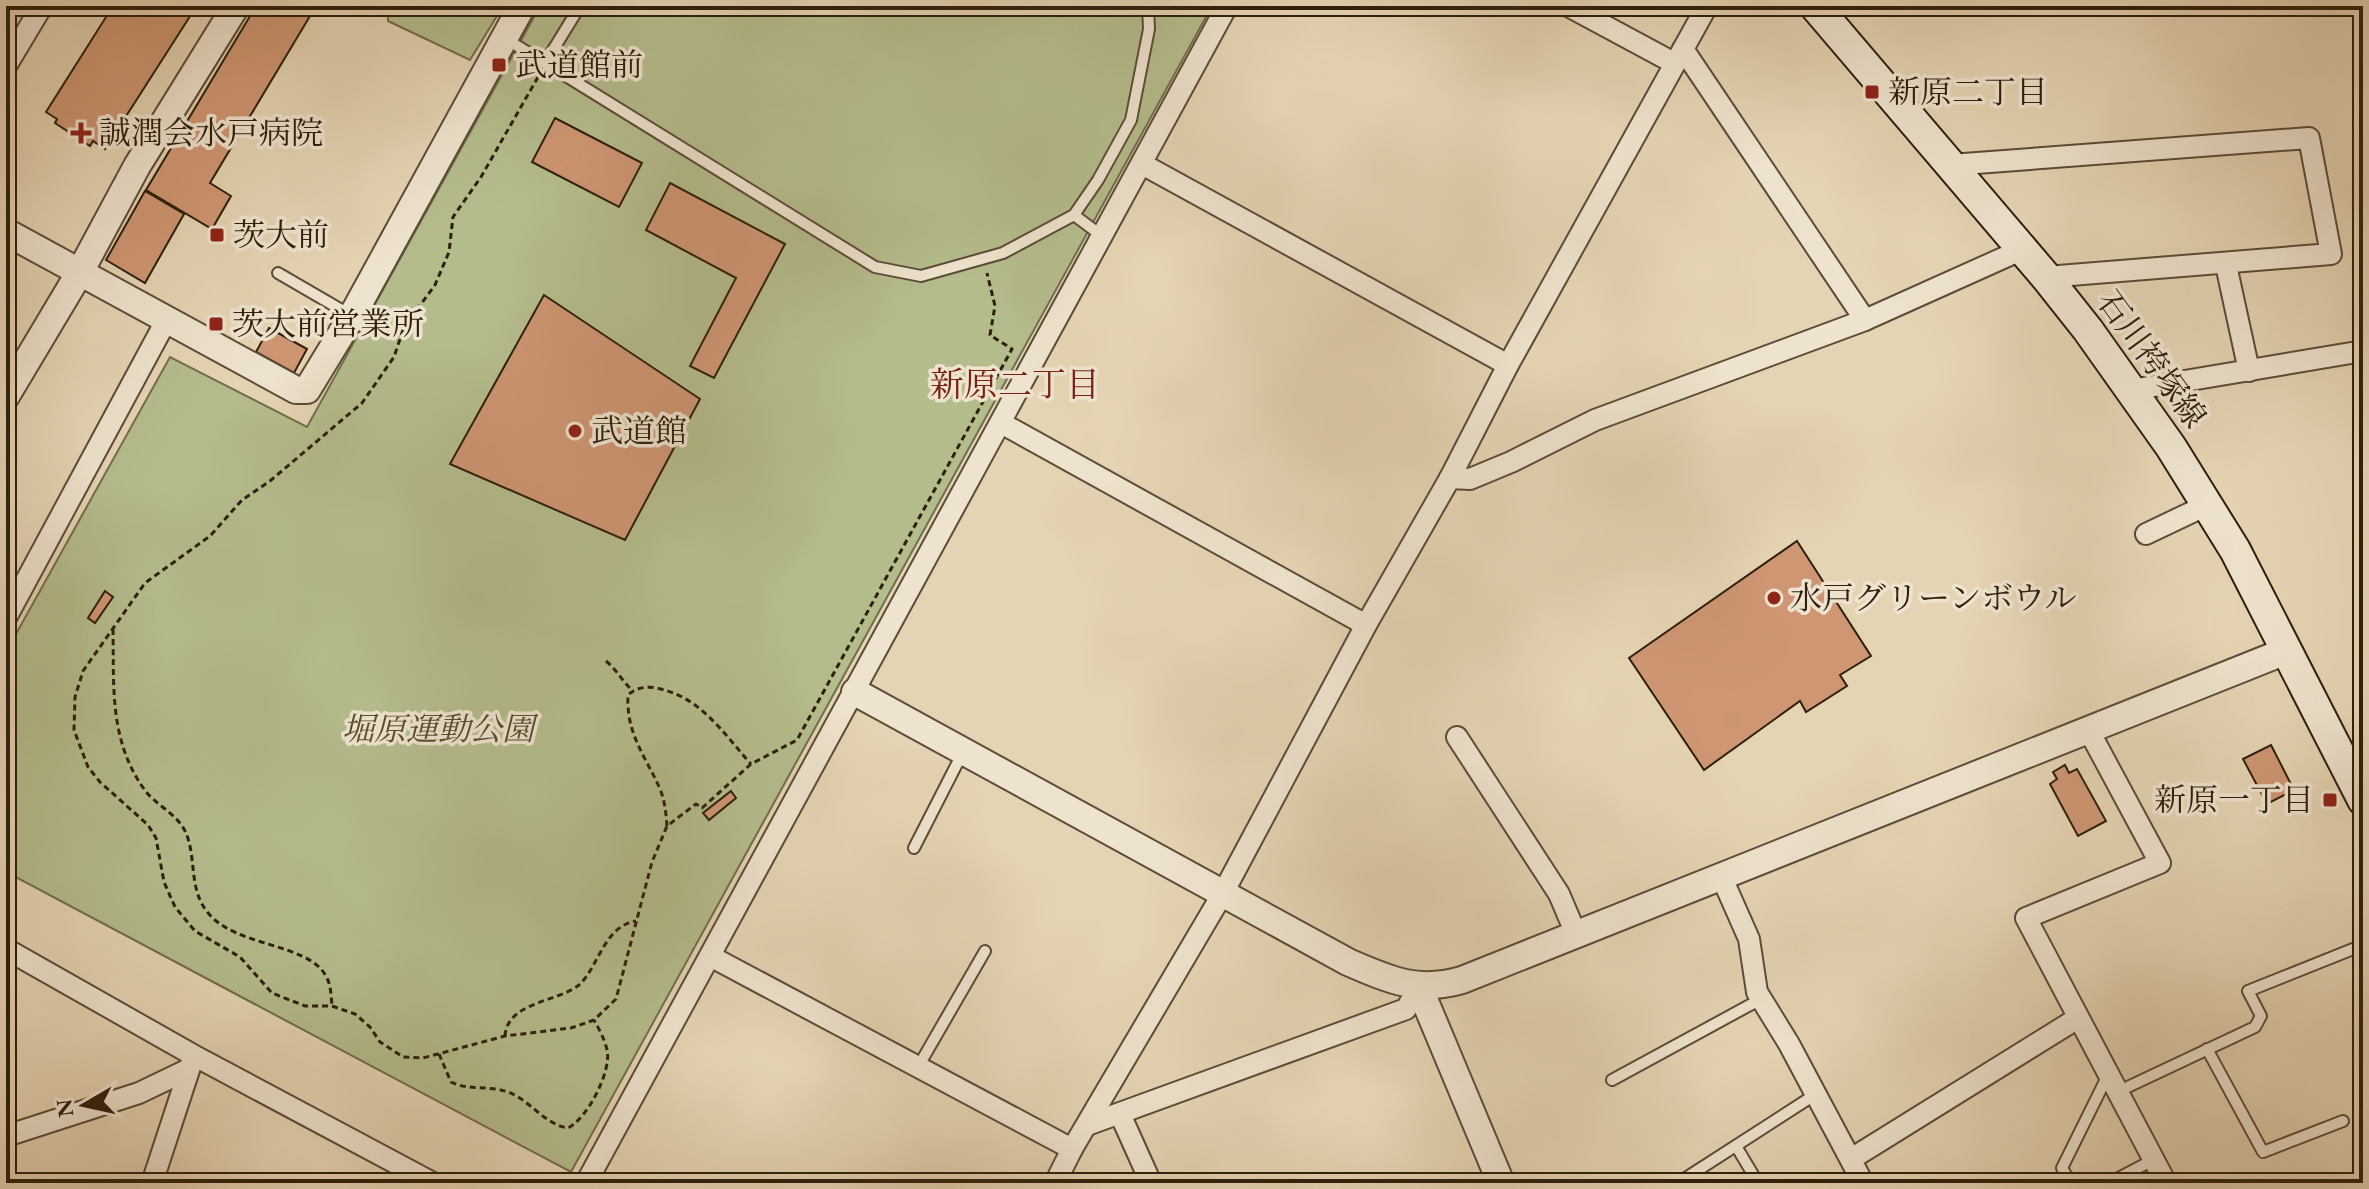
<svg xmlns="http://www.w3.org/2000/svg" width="2369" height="1189" viewBox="0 0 2369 1189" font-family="'EB Garamond','Noto Serif JP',serif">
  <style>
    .green { fill: #b5bc8c; stroke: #716e4c; stroke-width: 2 }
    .building { fill: #ce9673; stroke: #2d1f0c; stroke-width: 2 }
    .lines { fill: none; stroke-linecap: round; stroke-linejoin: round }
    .service-casing { stroke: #5b4c36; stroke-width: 14 }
    .minor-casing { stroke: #5b4c36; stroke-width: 24 }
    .tertiary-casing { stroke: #5b4c36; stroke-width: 30 }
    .secondary-casing { stroke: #2d1f0c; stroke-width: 34 }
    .path { stroke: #2d1f0c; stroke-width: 3; stroke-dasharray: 6 4; stroke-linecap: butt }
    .service { stroke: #eee3ce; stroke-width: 10 }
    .minor { stroke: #eee3ce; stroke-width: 20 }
    .tertiary { stroke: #eee3ce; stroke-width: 26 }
    .secondary { stroke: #eee3ce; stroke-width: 30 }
    .poi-dot { fill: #8f2418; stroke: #eee3ce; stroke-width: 3 }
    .labels { text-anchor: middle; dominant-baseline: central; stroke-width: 7; stroke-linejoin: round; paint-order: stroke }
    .poi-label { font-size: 32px; fill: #2d1f0c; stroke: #eee3ce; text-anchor: start }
    .street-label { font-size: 32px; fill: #2d1f0c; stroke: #eee3ce }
    .park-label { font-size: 32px; font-style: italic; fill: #564e32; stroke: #eee3ce }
    .neighbourhood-label { font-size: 34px; fill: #7a1f14; stroke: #eee3ce }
  </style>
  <rect width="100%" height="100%" fill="#e5d4b3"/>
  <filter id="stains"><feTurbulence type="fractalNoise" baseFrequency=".0025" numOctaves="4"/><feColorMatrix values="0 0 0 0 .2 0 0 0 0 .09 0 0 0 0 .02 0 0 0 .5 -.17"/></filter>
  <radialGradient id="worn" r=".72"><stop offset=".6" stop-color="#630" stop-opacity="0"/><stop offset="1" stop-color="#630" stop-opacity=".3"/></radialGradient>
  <g class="green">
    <polygon points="388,6 503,6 470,60 388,21"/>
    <polygon points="540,6 1212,6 571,1172 6,872 6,652 170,357 307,427"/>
  </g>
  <g class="building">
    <polygon points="113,6 188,6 194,10 105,149 93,141 90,146 55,123 57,119 46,112"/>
    <polygon points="256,6 316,6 210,183 231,196 212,229 146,190"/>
    <polygon points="555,118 642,163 619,207 532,162"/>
    <polygon points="670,183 785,244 714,378 690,366 736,278 646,230"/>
    <polygon points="145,191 184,214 145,283 106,260"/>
    <polygon points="544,295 700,399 625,540 450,464"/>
    <polygon points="269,328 307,349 294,373 256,352"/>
    <polygon points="1797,541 1871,656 1840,675 1847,686 1806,712 1800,701 1704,770 1629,658"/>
    <polygon points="105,591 113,597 95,623 88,618"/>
    <polygon points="2271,745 2294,790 2267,804 2243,759"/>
    <polygon points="2065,765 2069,773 2077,769 2106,821 2078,836 2050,784 2057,779 2053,772"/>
    <polygon points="731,791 736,798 709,820 703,813"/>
  </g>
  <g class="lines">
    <defs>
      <g id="service">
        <polyline points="506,39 875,267 921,276 1003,253 1074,215 1098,180 1131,120 1149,29 1148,6"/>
        <polyline points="545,63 580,6"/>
        <polyline points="1074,215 1102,236"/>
        <polyline points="278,273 352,316"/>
        <polyline points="914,848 963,752"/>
        <polyline points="2207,1049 2263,1152 2343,1121"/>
        <polyline points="918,1067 985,951"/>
        <polyline points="1612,1080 1761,999"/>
        <polyline points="2117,1092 2255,1027 2261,1016 2248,991 2363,945"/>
        <polyline points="1736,1146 1758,1183"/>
        <polyline points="1678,1183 1816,1094"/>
        <polyline points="2071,1183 2062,1168 2108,1075"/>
        <polyline points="2109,1183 2153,1160"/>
        <polyline points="2353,1183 2363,1179"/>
      </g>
      <g id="minor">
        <polyline points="1568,6 1674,63"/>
        <polyline points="1683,49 1865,320"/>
        <polyline points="6,66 42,6"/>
        <polyline points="1142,164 1508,365"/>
        <polyline points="1950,165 2309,138 2331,254 2046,277"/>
        <polyline points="2226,265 2249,371"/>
        <polyline points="2131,390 2363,351"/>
        <polyline points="1001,423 1366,625"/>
        <polyline points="1450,478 1470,479 1511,462 1595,420 1865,320 2021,250"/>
        <polyline points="2146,534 2209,504"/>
        <polyline points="6,618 167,319"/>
        <polyline points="2089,731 2160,863 2026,918 2166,1183"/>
        <polyline points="1457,737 1559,894 1576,934"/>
        <polyline points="1722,878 1749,939 1757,992 1789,1044 1863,1183"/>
        <polyline points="6,949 193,1055 433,1183"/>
        <polyline points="710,956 1072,1149"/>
        <polyline points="1120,1114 1151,1183"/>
        <polyline points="1087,1125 1406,1009 1419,987"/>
        <polyline points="6,1136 139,1093 189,1069"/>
        <polyline points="1851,1159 2078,1018"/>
        <polyline points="152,1183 192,1061"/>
        <polyline points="586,1183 1227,6"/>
        <polyline points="1055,1183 1072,1149 1223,893 1366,625 1450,478 1508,365 1707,6"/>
      </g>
      <g id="tertiary">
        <polyline points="6,232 296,390 307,390 352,316 522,6"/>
        <polyline points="6,396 80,272 137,166 236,6"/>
        <path d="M855,692L1348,962C1390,980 1417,993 1462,980L2286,651"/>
        <polyline points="1419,987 1501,1183"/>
      </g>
      <polyline id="secondary" points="1815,6 2046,277 2088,330 2171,447 2235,550 2363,800"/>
    </defs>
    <use href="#service" class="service-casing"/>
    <use href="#minor" class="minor-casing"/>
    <use href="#tertiary" class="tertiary-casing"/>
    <use href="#secondary" class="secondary-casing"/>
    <g class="path">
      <polyline points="538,77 481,177 453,217 449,252 435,285 404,327 394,357 362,403 270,481 242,500 210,536 145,583 83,671 75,697 74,730 88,767 100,782 148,825 156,838 164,882 175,907 195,931 240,957 272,993 305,1006 332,1006 355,1014 370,1027 380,1042 403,1057 423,1058 505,1036 571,1028 594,1020 616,999 652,862 667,826 696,804 702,808 751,764 797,740 1012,349 990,335 995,306 987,273"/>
      <path d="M113,629C114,686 109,740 144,789C155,805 178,814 186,833C197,860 188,890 209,914C237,947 308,943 326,976C331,985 331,995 332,1006"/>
      <path d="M606,661C617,670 622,681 632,690"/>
      <path d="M667,826C666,814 665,801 660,789C645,755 626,734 628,695C635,688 646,686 656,688C700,696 723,733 751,764"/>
      <path d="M505,1036C507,1002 558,1002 579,985C598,968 604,926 636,921"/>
      <path d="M439,1054L451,1082C469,1091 488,1085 508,1092C530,1100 545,1125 568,1128C587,1119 612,1071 607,1050C605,1040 599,1029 594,1020"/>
    </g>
    <use href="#service" class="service"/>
    <use href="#minor" class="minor"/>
    <use href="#tertiary" class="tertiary"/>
    <use href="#secondary" class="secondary"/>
  </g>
  <g class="poi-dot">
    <rect x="491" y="57" width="16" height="16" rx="4"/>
    <rect x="1864" y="84" width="16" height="16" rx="4"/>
    <path d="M77 121h8v8h8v8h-8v8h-8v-8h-8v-8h8z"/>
    <rect x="209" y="227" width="16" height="16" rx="4"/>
    <rect x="208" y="316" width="16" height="16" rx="4"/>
    <circle cx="575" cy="431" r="8"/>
    <circle cx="1774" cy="598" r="8"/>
    <rect x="2322" y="792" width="16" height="16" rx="4"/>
  </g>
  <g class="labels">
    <g class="poi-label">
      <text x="515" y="65">武道館前</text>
      <text x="1888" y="92">新原二丁目</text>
      <text x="99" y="133">誠潤会水戸病院</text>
      <text x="233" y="235">茨大前</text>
      <text x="232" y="324">茨大前営業所</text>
      <text x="591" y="431">武道館</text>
      <text x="1790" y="598">水戸グリーンボウル</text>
      <text x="2314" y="800" text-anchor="end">新原一丁目</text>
    </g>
    <g class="street-label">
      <text transform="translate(2152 359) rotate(54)">石川袴塚線</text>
    </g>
    <g class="park-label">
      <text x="438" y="729">堀原運動公園</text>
    </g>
    <g class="neighbourhood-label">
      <text x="1015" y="384">新原二丁目</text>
    </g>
  </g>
  <rect width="2369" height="1189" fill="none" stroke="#e5d4b3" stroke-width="32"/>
  <rect x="8" y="8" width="2353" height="1173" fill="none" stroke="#2d1f0c" stroke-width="4"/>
  <rect x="16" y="16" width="2337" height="1157" fill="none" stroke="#2d1f0c" stroke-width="2"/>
  <g transform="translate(84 1105) rotate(261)" stroke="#eee3ce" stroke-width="6" paint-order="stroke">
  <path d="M0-6L14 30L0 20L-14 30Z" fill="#2d1f0c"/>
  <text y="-12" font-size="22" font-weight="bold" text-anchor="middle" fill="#2d1f0c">N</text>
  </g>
  <rect width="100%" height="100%" filter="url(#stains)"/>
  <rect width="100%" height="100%" fill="url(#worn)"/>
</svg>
